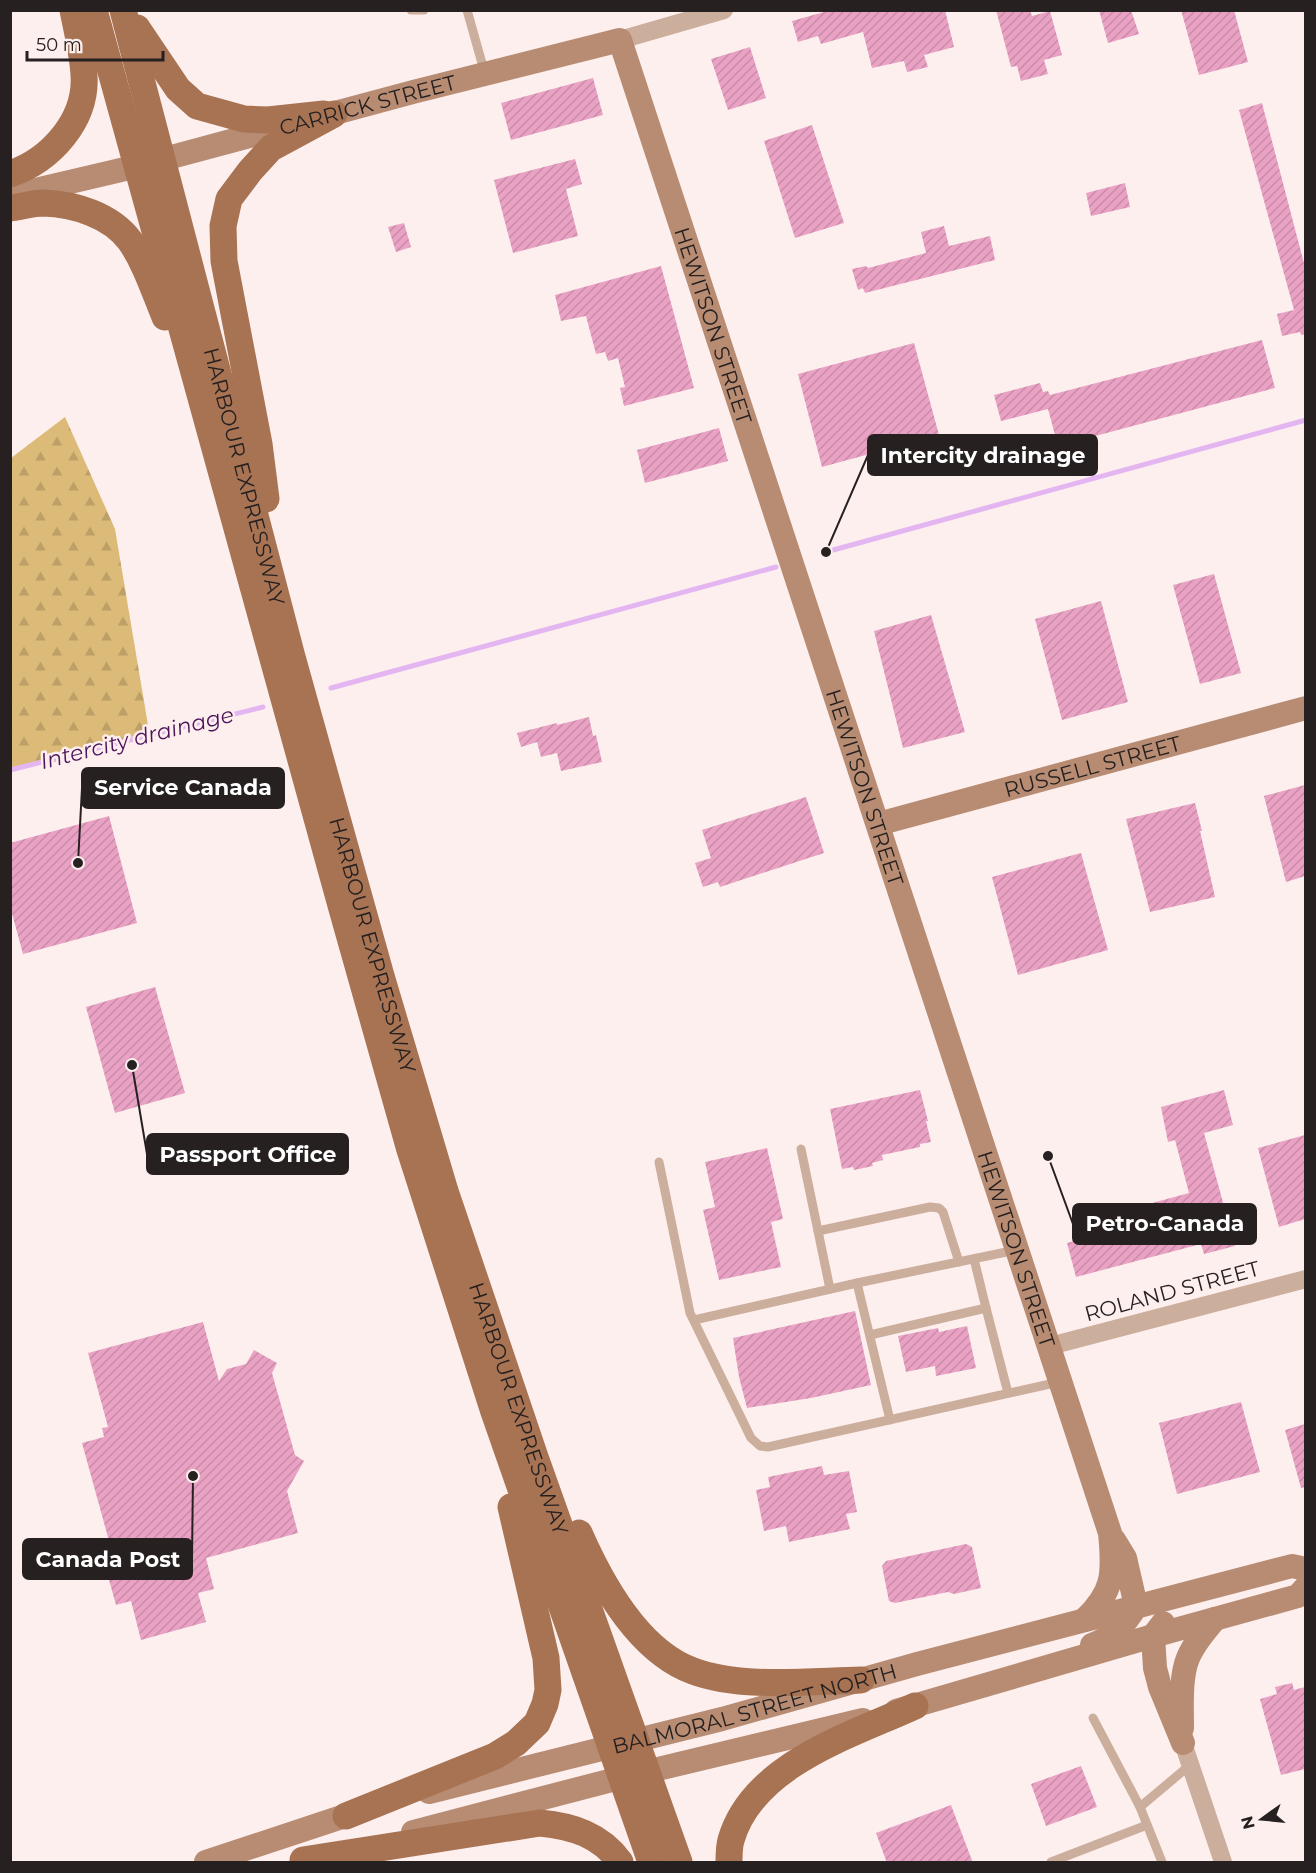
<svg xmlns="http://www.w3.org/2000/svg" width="1316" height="1873" viewBox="0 0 1316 1873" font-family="Montserrat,sans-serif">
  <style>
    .forest { fill: url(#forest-firs) }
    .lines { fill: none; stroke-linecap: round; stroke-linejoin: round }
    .stream { stroke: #e4b6f1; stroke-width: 5 }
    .building { fill: url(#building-hatch) }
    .lane { stroke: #ccae9d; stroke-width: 9 }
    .street { stroke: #ccae9d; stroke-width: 18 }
    .secondary { stroke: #b78c72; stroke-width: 24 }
    .primary { stroke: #a77353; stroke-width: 27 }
    .labels { text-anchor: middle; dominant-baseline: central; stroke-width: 5; stroke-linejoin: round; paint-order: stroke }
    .street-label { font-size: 21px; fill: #262020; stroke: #feefef }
    .water-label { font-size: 22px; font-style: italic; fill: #4c155a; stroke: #feefef }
    .leader { fill: none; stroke: #262020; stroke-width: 2 }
    .callout-dot { fill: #262020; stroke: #feefef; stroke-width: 2 }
    .callout { fill: #262020; stroke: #262020; stroke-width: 2 }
    .callout-label { font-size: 22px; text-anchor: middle; font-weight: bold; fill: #fff }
  </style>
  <defs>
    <pattern id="forest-firs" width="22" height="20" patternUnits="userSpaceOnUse" patternTransform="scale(1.5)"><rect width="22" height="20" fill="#dcba77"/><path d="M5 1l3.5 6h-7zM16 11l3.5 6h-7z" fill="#bda067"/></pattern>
    <pattern id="building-hatch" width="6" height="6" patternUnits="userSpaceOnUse" patternTransform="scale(1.5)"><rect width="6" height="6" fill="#eaa2c4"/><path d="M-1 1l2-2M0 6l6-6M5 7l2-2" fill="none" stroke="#c98ba8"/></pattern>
  </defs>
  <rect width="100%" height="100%" fill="#feefef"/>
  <polygon class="forest" points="65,417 115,529 149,731 60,761 11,769 11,458"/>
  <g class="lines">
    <g class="stream">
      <polyline points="826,552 1306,420"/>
      <polyline points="331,688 776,567"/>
      <polyline points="10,770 263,707"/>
    </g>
  </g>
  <g class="building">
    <polygon points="831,10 945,10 954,47 924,55 928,67 907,72 904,61 872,68 863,32 821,44 818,36 798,42 792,21"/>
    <polygon points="996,10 1030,10 1032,16 1050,11 1062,55 1044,60 1048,74 1021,81 1017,66 1011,67"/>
    <polygon points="1099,10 1131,10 1139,34 1108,43"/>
    <polygon points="1181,10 1234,10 1248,62 1199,75"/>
    <polygon points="750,47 766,98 728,110 711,59"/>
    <polygon points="593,78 603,115 511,140 501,103"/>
    <polygon points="1262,103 1305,267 1305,334 1301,335 1300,332 1282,336 1277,314 1294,310 1239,110"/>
    <polygon points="812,125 844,223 795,238 764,141"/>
    <polygon points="575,159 582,184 566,189 578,236 513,253 494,180"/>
    <polygon points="1125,183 1130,207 1091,216 1086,193"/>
    <polygon points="404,223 411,247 396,252 388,227"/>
    <polygon points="944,226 949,246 990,236 995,260 865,293 863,288 858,290 852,269 866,266 868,268 926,253 921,232"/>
    <polygon points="661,266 694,388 624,406 620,388 625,387 618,358 608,361 605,352 596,354 586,316 561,321 555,295"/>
    <polygon points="1262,340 1275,388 1058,446 1048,409 1001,421 994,395 1040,383 1043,392 1048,391 1050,395"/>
    <polygon points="914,343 939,435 822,467 798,374"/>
    <polygon points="719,428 728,461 645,483 637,450"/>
    <polygon points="1214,574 1241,673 1200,684 1173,585"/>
    <polygon points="1101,601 1128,702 1062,720 1035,619"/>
    <polygon points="931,615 965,732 903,748 874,631"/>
    <polygon points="589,717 593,736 596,735 602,762 561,771 557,753 541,757 537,742 521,747 517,733 557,723 557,725"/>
    <polygon points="1305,785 1305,876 1286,882 1264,796"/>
    <polygon points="806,797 824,853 720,887 718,882 703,887 695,863 711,858 702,830"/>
    <polygon points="1195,803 1202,831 1200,831 1215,897 1150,912 1126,819"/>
    <polygon points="109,816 137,923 23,954 10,906 10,843"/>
    <polygon points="1081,853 1108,950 1018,975 992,877"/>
    <polygon points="155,987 185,1093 115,1113 86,1007"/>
    <polygon points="920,1090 928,1121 926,1121 931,1142 920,1144 920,1147 882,1155 883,1160 872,1163 873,1166 854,1170 853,1167 842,1169 830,1109"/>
    <polygon points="1224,1090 1233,1125 1204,1133 1235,1246 1204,1254 1201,1244 1076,1277 1067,1243 1086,1238 1082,1222 1189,1193 1175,1140 1168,1142 1161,1107"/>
    <polygon points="1305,1135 1305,1219 1279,1227 1258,1148"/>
    <polygon points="767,1148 783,1219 771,1222 781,1267 719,1280 703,1210 715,1207 705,1162"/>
    <polygon points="855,1311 871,1385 811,1398 747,1408 739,1377 733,1338"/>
    <polygon points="203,1322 219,1381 227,1369 246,1364 254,1350 277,1363 272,1373 295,1455 304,1461 287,1491 298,1533 206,1558 214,1589 198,1593 206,1622 141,1640 131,1601 116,1605 104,1562 114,1559 82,1443 104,1437 102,1428 108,1427 88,1353"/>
    <polygon points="967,1326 976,1368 936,1376 935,1366 906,1372 898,1336 938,1328 939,1332"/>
    <polygon points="1241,1402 1260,1472 1177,1494 1159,1423"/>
    <polygon points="1305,1424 1305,1487 1301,1488 1285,1430"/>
    <polygon points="822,1466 824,1475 849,1471 857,1512 846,1514 850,1529 789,1542 786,1526 764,1531 756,1490 770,1487 768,1477"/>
    <polygon points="966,1544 972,1547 981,1588 954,1594 948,1592 895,1603 889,1601 882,1566 886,1561"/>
    <polygon points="1292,1683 1294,1690 1305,1687 1305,1769 1281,1775 1260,1699 1277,1694 1275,1687"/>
    <polygon points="1081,1766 1097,1807 1046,1826 1031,1784"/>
    <polygon points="951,1805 973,1863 887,1863 876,1833"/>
  </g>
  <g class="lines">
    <g class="lane">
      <polyline points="411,10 424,10"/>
      <polyline points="467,10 485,74"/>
      <polyline points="801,1149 830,1289"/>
      <polyline points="659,1162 690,1313 751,1438 760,1446 768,1447 1059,1382"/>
      <polyline points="818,1231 930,1207 939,1208 943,1212 959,1262"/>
      <polyline points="857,1283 1016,1250"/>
      <polyline points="986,1308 1008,1393"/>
      <polyline points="694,1320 857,1283 890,1420"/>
      <polyline points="870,1335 986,1308 974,1259"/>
      <polyline points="1093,1718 1140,1807 1190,1765"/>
      <polyline points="1140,1807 1162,1862"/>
      <polyline points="1051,1862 1147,1825"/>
    </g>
    <g class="street">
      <polyline points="620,40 724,10"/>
      <polyline points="1050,1346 1306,1279"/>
      <polyline points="1183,1743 1223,1862"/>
    </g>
    <g class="secondary">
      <path id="s1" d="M10,196L138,166L413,92L620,40L1110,1533C1114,1573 1114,1592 1084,1620"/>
      <path id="s2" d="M878,824L1306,708"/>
      <polyline points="1163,1623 1153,1636 1155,1668 1160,1687 1183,1743"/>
      <path d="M1092,1645C1113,1637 1125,1625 1136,1606L1125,1558L1114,1540"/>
      <polyline points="896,1711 1153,1636 1298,1596 1306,1587"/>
      <path d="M1182,1728C1182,1708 1180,1677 1188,1658C1194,1643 1205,1631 1215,1619"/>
      <path id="s3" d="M429,1792L722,1719L917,1664L1292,1566L1306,1569"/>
      <polyline points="413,1832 620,1778 863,1720"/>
      <polyline points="206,1862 363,1810"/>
    </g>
    <g class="primary">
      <polyline points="94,10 342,909 410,1150 493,1409 651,1862"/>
      <path id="s4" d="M123,10L292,657L381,976L445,1191L535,1457L679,1862"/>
      <polyline points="137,28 178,89 197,106 244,119 268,120 324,114"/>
      <path d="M10,174C51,160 87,120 84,75C83,54 77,31 73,10"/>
      <path d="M10,208C21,207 32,203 43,203C74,204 111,215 130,241C145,262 155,293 165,317"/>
      <polyline points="266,499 259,444 224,261 223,226 229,199 250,171 271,148 334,114"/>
      <path d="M579,1533C601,1583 638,1651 693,1671C741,1689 810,1681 861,1680"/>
      <polyline points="346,1816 495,1756 516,1743 537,1723 545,1704 548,1690 546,1658 511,1507"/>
      <path d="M303,1860L540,1823C572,1826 601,1835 620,1862"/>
      <path d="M729,1862C729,1855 729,1847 731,1840C753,1764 852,1735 915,1706"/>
    </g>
  </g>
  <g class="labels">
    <g class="street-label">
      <text stroke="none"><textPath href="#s1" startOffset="369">CARRICK STREET</textPath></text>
      <text stroke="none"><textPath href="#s1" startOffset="930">HEWITSON STREET</textPath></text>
      <text stroke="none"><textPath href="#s4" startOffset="482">HARBOUR EXPRESSWAY</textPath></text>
      <text stroke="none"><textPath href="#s2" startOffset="222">RUSSELL STREET</textPath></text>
      <text stroke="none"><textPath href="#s1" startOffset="1416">HEWITSON STREET</textPath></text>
      <text stroke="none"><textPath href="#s4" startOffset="968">HARBOUR EXPRESSWAY</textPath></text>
      <text stroke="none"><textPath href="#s1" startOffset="1902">HEWITSON STREET</textPath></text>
      <text transform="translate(1172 1291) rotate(-15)">ROLAND STREET</text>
      <text stroke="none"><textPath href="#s4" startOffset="1454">HARBOUR EXPRESSWAY</textPath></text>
      <text stroke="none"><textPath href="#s3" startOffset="336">BALMORAL STREET NORTH</textPath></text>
    </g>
    <g class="water-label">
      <text transform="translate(137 738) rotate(-14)">Intercity drainage</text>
    </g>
  </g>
  <path class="leader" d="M826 552L868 455M78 863L82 788M132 1065L147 1154M1048 1156L1073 1224M193 1476L192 1559"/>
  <g class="callout-dot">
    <circle cx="826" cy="552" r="6"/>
    <circle cx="78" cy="863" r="6"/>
    <circle cx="132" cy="1065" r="6"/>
    <circle cx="1048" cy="1156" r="6"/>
    <circle cx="193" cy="1476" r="6"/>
  </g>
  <g class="callout">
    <rect x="868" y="435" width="229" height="40" rx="6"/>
    <rect x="82" y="768" width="202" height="40" rx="6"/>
    <rect x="147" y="1134" width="201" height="40" rx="6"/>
    <rect x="1073" y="1204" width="183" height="40" rx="6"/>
    <rect x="23" y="1539" width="169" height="40" rx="6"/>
  </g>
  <g class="callout-label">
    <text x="983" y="463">Intercity drainage</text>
    <text x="183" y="795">Service Canada</text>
    <text x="248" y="1162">Passport Office</text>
    <text x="1165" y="1231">Petro-Canada</text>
    <text x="108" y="1567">Canada Post</text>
  </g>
  <rect width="1316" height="1873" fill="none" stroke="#262020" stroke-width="24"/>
  <g transform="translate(1262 1819) rotate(255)" stroke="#feefef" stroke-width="4.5" paint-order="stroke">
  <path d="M0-4.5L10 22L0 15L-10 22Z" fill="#262020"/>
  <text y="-9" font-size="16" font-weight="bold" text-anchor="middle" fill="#262020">N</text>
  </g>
  <path d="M27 51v9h136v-9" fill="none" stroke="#262020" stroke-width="3"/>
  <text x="36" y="51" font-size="18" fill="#262020" stroke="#feefef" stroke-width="4.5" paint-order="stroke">50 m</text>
</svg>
